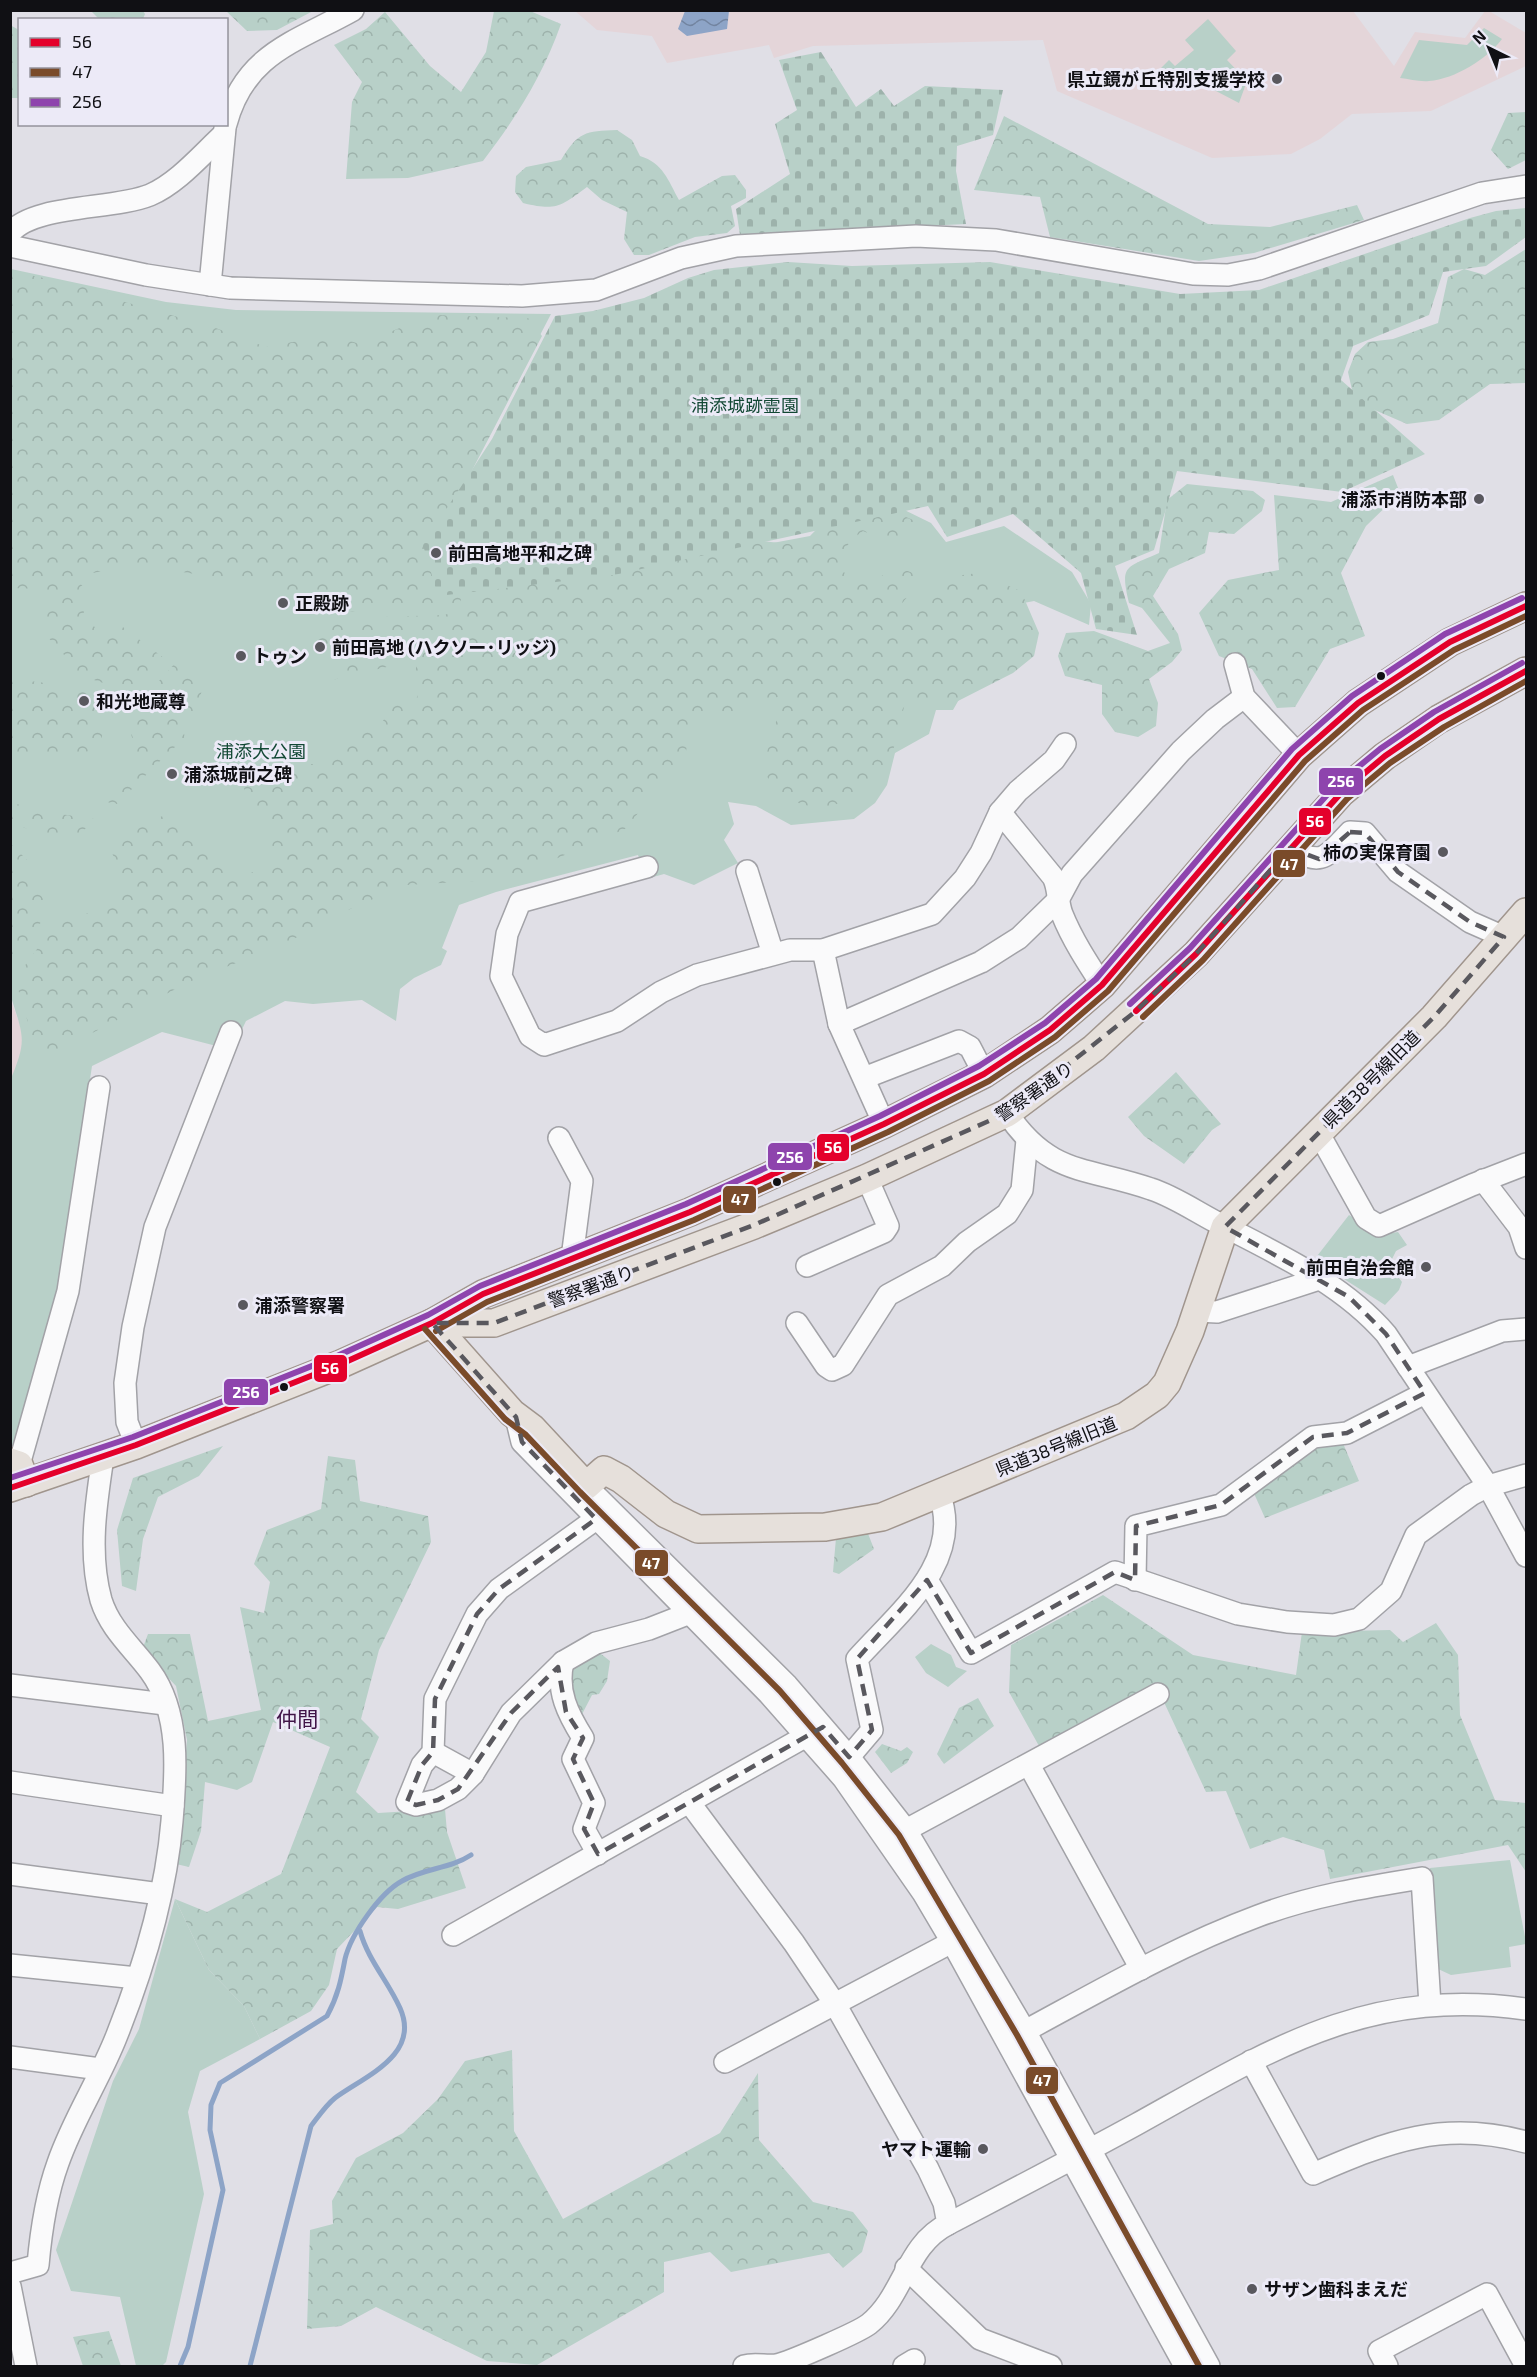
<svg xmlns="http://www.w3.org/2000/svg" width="1537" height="2377" viewBox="0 0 1537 2377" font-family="'Exo 2','Noto Sans JP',sans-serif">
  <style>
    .education { fill: #e4d5d9 }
    .green { fill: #b8d0c8 }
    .forest { fill: url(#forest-crowns) }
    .cemetery { fill: url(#cemetery-stones) }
    .water { fill: url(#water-waves) }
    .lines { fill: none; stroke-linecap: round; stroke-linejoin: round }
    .stream { stroke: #8da4c7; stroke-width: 5 }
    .minor-casing { stroke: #a2a2a7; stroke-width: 24 }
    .major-casing { stroke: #a0958d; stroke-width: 30 }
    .minor { stroke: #fafafb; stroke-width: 21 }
    .major { stroke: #e6e0db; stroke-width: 27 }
    .bus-1-casing { stroke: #eceaf7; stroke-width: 10 }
    .bus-2-casing { stroke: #eceaf7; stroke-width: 10 }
    .bus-3-casing { stroke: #eceaf7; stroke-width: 10 }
    .bus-1 { stroke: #e4002b; stroke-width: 6 }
    .bus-2 { stroke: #7a4b2a; stroke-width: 6 }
    .bus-3 { stroke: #8e44ad; stroke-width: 6 }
    .marked { fill: none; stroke: #59585e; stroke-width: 4.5; stroke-dasharray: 12 8; stroke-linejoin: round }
    .poi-dot { fill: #59585e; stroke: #eceaf7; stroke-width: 2 }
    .bus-dot { fill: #101014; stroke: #eceaf7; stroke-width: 2 }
    .labels { text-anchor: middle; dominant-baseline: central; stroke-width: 6; stroke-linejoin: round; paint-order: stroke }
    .poi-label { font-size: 18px; font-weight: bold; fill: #101014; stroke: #eceaf7; text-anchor: start }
    .park-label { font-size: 18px; fill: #124834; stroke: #eceaf7 }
    .street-label { font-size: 18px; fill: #101014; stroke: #eceaf7 }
    .quarter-label { font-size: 21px; fill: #401548; stroke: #eceaf7 }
    .line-badge { stroke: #eceaf7; stroke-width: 2 }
    .badge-label { font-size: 16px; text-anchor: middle; font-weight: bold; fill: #fff }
  </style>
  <defs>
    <pattern id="forest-crowns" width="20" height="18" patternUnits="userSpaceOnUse" patternTransform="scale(1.5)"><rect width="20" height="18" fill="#b8d0c8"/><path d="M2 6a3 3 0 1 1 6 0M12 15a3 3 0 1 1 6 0" fill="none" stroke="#9db2ab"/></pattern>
    <pattern id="cemetery-stones" width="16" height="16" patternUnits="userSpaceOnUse" patternTransform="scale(1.5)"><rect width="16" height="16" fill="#b8d0c8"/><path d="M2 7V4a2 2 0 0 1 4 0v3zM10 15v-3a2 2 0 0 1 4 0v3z" fill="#9db2ab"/></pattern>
    <pattern id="water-waves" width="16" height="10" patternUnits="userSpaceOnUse" patternTransform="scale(1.5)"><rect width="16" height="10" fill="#8da4c7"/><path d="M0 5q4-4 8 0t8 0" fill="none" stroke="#7284a0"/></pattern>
  </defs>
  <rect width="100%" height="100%" fill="#e0dfe6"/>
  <g class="education">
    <polygon points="575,11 1353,11 1394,66 1415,32 1465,38 1485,11 1489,11 1526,33 1526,66 1431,111 1352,114 1320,139 1291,154 1212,158 1057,91 1043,40 813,46 774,58 769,45 667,63 652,36 597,30"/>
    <polygon points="10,997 22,1031 23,1050 11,1081"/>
  </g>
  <g class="green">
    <polygon points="1208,19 1236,51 1227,60 1247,81 1239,103 1216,91 1167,78 1159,70 1169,60 1175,66 1194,50 1185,40"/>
    <path d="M1484,28L1502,39C1487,59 1455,79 1429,81C1420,82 1409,79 1400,78L1419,40L1467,45Z"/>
    <path d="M11,269L166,302L236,310L551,314L429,549L630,570L810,536L837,508L882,499L931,523L946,542L1004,526L1072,572L1091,604L1089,625L1034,601L1013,605L953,710H936L929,734L895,753L887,785L875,803L854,819L791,825L756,806L728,802L734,824L724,840L738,863L694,885L664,874L646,879L638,855L496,892L459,905L442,948L447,951L441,965L414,978L400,989L396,1021L362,1000L313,1004L285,1001L246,1021L232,1050L162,1032L92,1066L56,1307L15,1448L11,1454L10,1081C27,1040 24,1038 11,997Z"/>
    <polygon points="1349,1215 1378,1235 1398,1232 1407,1245 1396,1251 1389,1265 1402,1282 1399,1290 1385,1305 1314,1260"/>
    <polygon points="931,1644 951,1655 956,1667 967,1671 948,1687 926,1673 915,1657"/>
    <polygon points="1510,1860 1526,1942 1526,1944 1509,1947 1511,1967 1451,1975 1436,1968 1430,1868"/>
    <polygon points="175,1899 209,1970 244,2006 260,2039 200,2071 188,2112 204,2194 166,2362 162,2366 136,2366 120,2297 71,2291 56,2250 113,2081 139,2029"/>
  </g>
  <g class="forest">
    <polygon points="91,11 143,11 145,14 143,19 99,19"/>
    <polygon points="226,11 313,11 277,30 247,31"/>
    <path d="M494,11H530L561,24C543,75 516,118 483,161L408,178L346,179L352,102L362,82L334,45L366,29L385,12L430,66L461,92L486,52Z"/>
    <polygon points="10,25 19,30 19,98 11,98"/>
    <polygon points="1526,112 1526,160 1508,169 1491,150 1508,113"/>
    <polygon points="1004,116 1208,224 1270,227 1357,205 1364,220 1254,253 1199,261 1050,237 1040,197 974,190"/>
    <path d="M617,130L632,140L640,156C663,163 668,180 679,200L722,176L735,175L746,190V198L731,206L735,226L727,233L695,237L649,255H634L624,239L627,212L602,200L587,187C560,207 556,211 523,203L515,192L516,176L526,167L561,160C578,132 585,131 617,130Z"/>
    <polygon points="1526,249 1526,383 1490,384 1439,420 1407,424 1370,408 1352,390 1348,372 1355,354 1368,342 1393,339 1438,323 1448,277 1464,269 1485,275"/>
    <polygon points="11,271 104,291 125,302 213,327 266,347 330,335 360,344 432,315 528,318 542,336 442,528 459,578 461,602 445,607 320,613 313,600 277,595 261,574 235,581 136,564 74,577 89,593 82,619 103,632 111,618 165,659 125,690 63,670 66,657 43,632 44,589 11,588"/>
    <polygon points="1393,475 1400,493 1366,526 1341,573 1365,636 1330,649 1295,707 1277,708 1252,669 1219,656 1199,613 1228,580 1279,570 1274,495 1331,502"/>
    <path d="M1187,484L1253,491L1265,500L1262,511L1234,534L1209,532L1205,553L1169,569L1153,596L1178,634L1182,650L1172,662L1149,679L1158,703L1156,726L1138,737L1115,732L1102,714V685L1065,676L1058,656L1066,633L1094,631L1148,651L1170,643L1142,608L1129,603C1120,565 1125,568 1159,553L1167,500Z"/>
    <path d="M877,505L930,527L906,531L889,542L863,531C843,545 837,558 848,582L872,583C888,571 896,564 915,574L913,590L899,607L913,614L940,578L978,573L1021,591L1039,633L1034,656L1013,673L958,701L906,699L893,751L878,773L855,799L818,809L779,797L762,768L784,695L727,713L694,712L685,756L625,829L509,879L407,885L354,907L288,942L189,982L60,1050L37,1053L15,979L57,922C90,915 105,908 125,880L111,851L135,829L173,811L203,848L238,880L275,860L267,818H255L247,808L243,780C264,776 307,761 324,764L367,727H379L396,701L415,702L421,687L416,676V660L332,680L334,649L315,640L317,619L444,615L468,608L476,572L761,541L798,545L815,537L839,512Z"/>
    <path d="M178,660L202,690L197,708L183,724L185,741L172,749L117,804L96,800C118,791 127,778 138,757L131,734V714L125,711L107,721L98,748C70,759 40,759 11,756V680C38,681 67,685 94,695C105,699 117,709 129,703C149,695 164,675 178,660Z"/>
    <polygon points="10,802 40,811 94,819 77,838 30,830 11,822"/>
    <polygon points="10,843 27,860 26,875 48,905 41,922 16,962 10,959"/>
    <polygon points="1176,1072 1221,1124 1212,1130 1184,1164 1144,1136 1128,1117"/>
    <polygon points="1318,1441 1342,1441 1359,1481 1265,1518 1252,1489"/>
    <polygon points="223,1446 199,1476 158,1497 143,1539 136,1591 122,1586 117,1530 133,1478"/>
    <polygon points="328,1456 355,1460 360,1501 428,1516 431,1542 379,1650 361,1719 379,1737 356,1792 378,1813 445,1809 447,1832 466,1888 398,1909 377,1907 337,1949 329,1985 311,2011 260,2039 244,2006 209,1970 175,1899 207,1912 281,1874 330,1747 273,1722 252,1782 237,1790 205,1782 201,1831 189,1867 176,1864 187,1740 176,1686 142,1650 148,1634 190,1634 208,1721 261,1710 240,1607 264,1613 270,1582 254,1564 267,1530 321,1509"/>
    <polygon points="867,1531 874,1549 839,1574 833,1572 836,1538"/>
    <polygon points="1103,1595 1193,1655 1296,1675 1302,1632 1390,1630 1403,1642 1436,1623 1458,1655 1460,1715 1495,1800 1526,1803 1526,1872 1508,1845 1330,1879 1324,1850 1283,1837 1250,1849 1226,1791 1206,1792 1155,1683 1039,1746 1009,1692 1011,1645"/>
    <polygon points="596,1650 610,1661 607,1681 599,1694 592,1695 579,1720 572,1711 568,1670"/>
    <polygon points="978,1698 994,1726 944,1764 937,1754 959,1708"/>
    <polygon points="882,1744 901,1751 907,1747 913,1752 907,1763 891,1773 875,1752"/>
    <polygon points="512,2050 514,2131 563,2219 720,2133 758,2073 759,2140 813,2202 853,2212 868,2231 862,2252 843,2268 829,2253 731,2272 710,2252 664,2262 664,2292 537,2365 487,2361 376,2307 341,2326 307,2329 310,2230 333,2224 332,2201 356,2158 403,2133 438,2099 465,2061"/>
    <polygon points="109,2331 121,2366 83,2366 73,2337"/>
  </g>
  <g class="cemetery">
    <polygon points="821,52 856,107 881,89 894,106 925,86 1003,90 993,135 957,146 956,171 966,224 740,235 736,209 790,174 775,124 797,110 779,60"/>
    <polygon points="1526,208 1526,237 1486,266 1443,272 1429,315 1353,346 1341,380 1425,454 1342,492 1177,471 1154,550 1115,566 1137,635 1096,629 1081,573 1013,514 947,537 928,506 614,575 438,596 423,545 492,439 555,316 593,311 644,298 688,278 714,270 788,262 852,266 990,262 1180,294 1259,290 1470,218 1496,211"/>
  </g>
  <polygon class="water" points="685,11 729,11 727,29 687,36 678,29"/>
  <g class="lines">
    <g class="stream">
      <path d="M180,2366L188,2347L223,2190L210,2130L211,2105L220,2083L327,2016C338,1996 341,1980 345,1959C351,1934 380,1893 402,1881C424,1868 450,1869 471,1855"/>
      <path d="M250,2366L311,2126C318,2117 326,2105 335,2098C365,2076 421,2055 400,2008C388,1981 368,1960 360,1931"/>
    </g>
    <defs>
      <g id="minor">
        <path d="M226,124C245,53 296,42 353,10"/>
        <path d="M10,233C34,204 113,210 150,195C178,183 202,154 224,134"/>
        <polyline points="10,246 146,275 230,288 522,296 596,290 681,258 736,246 916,236 996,240 1193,274 1228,275 1259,269 1482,193 1526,186"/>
        <polyline points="210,285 225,128"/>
        <polyline points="1235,664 1244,697 1299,755"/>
        <path d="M1000,812L1053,877C1059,888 1057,901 1062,914C1072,939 1087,962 1102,985"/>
        <path d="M1290,848C1323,867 1326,857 1350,832L1365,833L1398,872L1470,922L1504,937"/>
        <polyline points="647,867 520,902 507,934 501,976 530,1036 544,1045 617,1021 661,992 697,975 790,950 823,950 932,914 965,878 981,853 1000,812 1018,791 1054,760 1065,744"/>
        <polyline points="747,871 773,954"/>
        <polyline points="823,950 839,1024 884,1124"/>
        <polyline points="839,1024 981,962 1019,938 1058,900 1072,874 1181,751 1215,719 1244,697"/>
        <polyline points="864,1078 959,1041 970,1047 984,1074"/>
        <path d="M1007,1113C1049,1176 1087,1167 1151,1189C1173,1196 1195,1211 1216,1222C1275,1253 1341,1282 1386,1334L1488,1486L1526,1556"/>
        <polyline points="1318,1132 1366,1218 1379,1226 1472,1185 1526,1164"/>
        <polyline points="559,1138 582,1181 572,1258"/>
        <polyline points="1483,1180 1519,1227 1526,1248"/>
        <polyline points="807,1266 884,1232 888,1226 867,1178"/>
        <polyline points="1197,1311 1217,1312 1319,1279"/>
        <polyline points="797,1323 826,1366 832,1370 843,1365 888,1295 942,1266 967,1242 1007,1214 1022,1190 1027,1140"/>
        <polyline points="1408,1367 1502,1331 1526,1329"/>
        <polyline points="516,1417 522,1442 769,1694 843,1778 923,1893 952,1942 1185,2366"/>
        <polyline points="136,1445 127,1422 125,1383 133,1327 155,1227 231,1032"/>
        <polyline points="19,1465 68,1291 99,1087"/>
        <polyline points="586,1486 787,1685 849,1757 906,1830 1025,2031 1209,2366"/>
        <polyline points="596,1519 499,1589 477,1614 435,1699 433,1752 422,1765 407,1802 416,1805 438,1800 458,1789 473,1774 511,1713 563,1662 596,1643 649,1629 690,1613"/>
        <polyline points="927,1580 971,1653 1115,1572 1238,1614 1287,1622 1334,1625 1359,1619 1391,1591 1416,1535 1471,1495 1488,1486 1526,1475"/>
        <polyline points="1135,1580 1136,1526 1221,1505 1313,1437 1347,1433 1425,1393"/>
        <path d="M563,1662C556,1691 568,1714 583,1738L573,1759L594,1803L584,1829L598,1854"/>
        <polyline points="10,1685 165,1704"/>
        <polyline points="433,1752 473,1774"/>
        <path d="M849,1757L872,1730L857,1659C898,1613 965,1562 939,1493"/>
        <polyline points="1029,1765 1141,1969"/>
        <polyline points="10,1782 173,1806"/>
        <path d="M689,1802L794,1943L835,2004L928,2169L944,2203L948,2224C906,2245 904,2296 869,2324C859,2332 794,2360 780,2364C769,2368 757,2362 744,2366"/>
        <polyline points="906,1830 1158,1694"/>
        <polyline points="10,1874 160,1894"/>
        <polyline points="453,1935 817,1730"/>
        <polyline points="10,1965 137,1978"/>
        <path d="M1025,2031C1101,1990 1177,1946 1258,1916C1311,1896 1366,1887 1422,1878L1430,2005"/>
        <polyline points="10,2057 100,2069"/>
        <path d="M1251,2061L1313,2174C1389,2141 1443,2120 1526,2142"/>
        <polyline points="725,2062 952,1942"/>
        <path d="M948,2224C1011,2191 1075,2158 1137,2124C1272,2049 1366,1987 1526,2009"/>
        <polyline points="906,2268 980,2339 1051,2366"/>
        <path d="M10,2273L38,2265C41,2231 46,2196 58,2163C73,2119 100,2079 117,2035C144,1967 166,1894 172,1821C176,1773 181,1713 150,1671C133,1648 110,1629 101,1600C88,1554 96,1503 103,1457"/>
        <polyline points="10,2286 26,2366"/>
        <polyline points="904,2366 914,2360"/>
        <polyline points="1387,2366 1379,2351 1487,2294 1526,2366"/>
      </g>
      <g id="major">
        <polyline points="432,1323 512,1413 532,1428 586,1486 604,1470 621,1479 666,1514 698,1529 825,1527 882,1517 1126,1416 1157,1395 1167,1383 1190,1331 1225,1227 1434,1017 1526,912"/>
        <polyline points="433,1323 494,1323 754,1225 867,1178 1007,1113 1094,1048 1196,954 1341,793 1385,756 1439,719 1526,671"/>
        <polyline points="10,1462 19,1465 26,1483"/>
        <polyline points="10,1488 136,1445 341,1364 432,1323 483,1294 690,1212 884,1124 984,1074 1050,1030 1102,985 1299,755 1358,703 1450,642 1526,606"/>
      </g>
    </defs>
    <use href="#minor" class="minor-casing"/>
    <use href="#major" class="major-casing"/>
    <use href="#minor" class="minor"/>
    <use href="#major" class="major"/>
    <defs>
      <g id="bus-1">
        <polyline points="1136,1011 1196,954 1341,793 1385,756 1439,719 1526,671"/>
        <polyline points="10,1488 136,1445 341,1364 432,1323 483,1294 690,1212 884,1124 984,1074 1050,1030 1102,985 1299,755 1358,703 1450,642 1526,606"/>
      </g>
      <g id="bus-2">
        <polyline points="1143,1017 1203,960 1347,799 1390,763 1444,727 1526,681"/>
        <polyline points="425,1329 505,1419 526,1435 580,1492 780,1691 842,1763 899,1835 1017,2035 1199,2366"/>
        <polyline points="436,1331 487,1302 694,1220 888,1132 989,1081 1055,1037 1108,991 1305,761 1363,710 1454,650 1526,616"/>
      </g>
      <g id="bus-3">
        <polyline points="1130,1004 1190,948 1335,786 1380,749 1434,712 1522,663"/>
        <polyline points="10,1478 133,1437 337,1356 428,1315 480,1286 686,1204 880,1116 979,1066 1045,1023 1096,979 1292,749 1352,696 1445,634 1522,598"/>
      </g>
    </defs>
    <use href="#bus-1" class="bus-1-casing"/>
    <use href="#bus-2" class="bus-2-casing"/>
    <use href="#bus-3" class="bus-3-casing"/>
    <use href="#bus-1" class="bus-1"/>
    <use href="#bus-2" class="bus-2"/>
    <use href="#bus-3" class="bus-3"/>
  </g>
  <path class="marked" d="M1350,832L1365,833L1398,872L1470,922L1504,937L1434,1017L1225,1227L1349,1297L1386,1334L1425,1393L1347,1433L1313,1437L1221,1505L1136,1526L1135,1580L1115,1572L971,1653L927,1580L857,1659L872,1730L849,1757L823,1727L598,1854L584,1829L594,1803L573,1759L583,1738L566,1712L558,1667L511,1713L458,1789L438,1800L416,1805L407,1802L422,1765L433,1752L435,1699L477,1614L499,1589L596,1519L522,1442L516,1417L432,1323H494L754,1225L1007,1113L1136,1011L1196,954L1290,848L1319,859Z"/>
  <g class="poi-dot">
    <circle cx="1277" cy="79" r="6"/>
    <circle cx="1479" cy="499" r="6"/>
    <circle cx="436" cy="553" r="6"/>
    <circle cx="283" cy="603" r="6"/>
    <circle cx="320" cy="647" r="6"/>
    <circle cx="241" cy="656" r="6"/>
    <circle cx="84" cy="701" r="6"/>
    <circle cx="172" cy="774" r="6"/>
    <circle cx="1443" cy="852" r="6"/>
    <circle cx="1426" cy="1267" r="6"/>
    <circle cx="243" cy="1305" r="6"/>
    <circle cx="983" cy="2149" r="6"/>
    <circle cx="1252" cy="2289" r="6"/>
  </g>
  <g class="bus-dot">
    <circle cx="1381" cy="676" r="5"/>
    <circle cx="777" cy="1182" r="5"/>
    <circle cx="284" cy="1387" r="5"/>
  </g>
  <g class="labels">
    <g class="poi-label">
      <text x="1265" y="79" text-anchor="end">県立鏡が丘特別支援学校</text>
      <text x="1467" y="499" text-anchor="end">浦添市消防本部</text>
      <text x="448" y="553">前田高地平和之碑</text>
      <text x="295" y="603">正殿跡</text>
      <text x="332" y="647">前田高地 (ハクソー･リッジ)</text>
      <text x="253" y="656">トゥン</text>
      <text x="96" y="701">和光地蔵尊</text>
      <text x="184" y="774">浦添城前之碑</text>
      <text x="1431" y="852" text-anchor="end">柿の実保育園</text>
      <text x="1414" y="1267" text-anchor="end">前田自治会館</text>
      <text x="255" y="1305">浦添警察署</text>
      <text x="971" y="2149" text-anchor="end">ヤマト運輸</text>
      <text x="1264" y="2289">サザン歯科まえだ</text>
    </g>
    <g class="park-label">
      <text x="745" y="405">浦添城跡霊園</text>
      <text x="261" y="751">浦添大公園</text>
    </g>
    <g class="street-label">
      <text transform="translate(1371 1079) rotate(-45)">県道38号線旧道</text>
      <text transform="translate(1034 1091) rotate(-35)">警察署通り</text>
      <text transform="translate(591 1286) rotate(-20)">警察署通り</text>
      <text transform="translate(1056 1446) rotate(-22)">県道38号線旧道</text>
    </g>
    <g class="quarter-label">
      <text x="297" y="1718">仲間</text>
    </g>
  </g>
  <g class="line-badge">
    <rect x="1318" y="767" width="46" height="29" rx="6" fill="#8e44ad"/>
    <rect x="1298" y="807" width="34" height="29" rx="6" fill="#e4002b"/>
    <rect x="1272" y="849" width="34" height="29" rx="6" fill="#7a4b2a"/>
    <rect x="816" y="1133" width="34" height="29" rx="6" fill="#e4002b"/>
    <rect x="767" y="1142" width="46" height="29" rx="6" fill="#8e44ad"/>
    <rect x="722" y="1185" width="35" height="29" rx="6" fill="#7a4b2a"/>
    <rect x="313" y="1354" width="35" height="29" rx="6" fill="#e4002b"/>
    <rect x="223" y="1378" width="46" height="28" rx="6" fill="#8e44ad"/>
    <rect x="634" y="1549" width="35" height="28" rx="6" fill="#7a4b2a"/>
    <rect x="1025" y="2066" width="34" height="29" rx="6" fill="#7a4b2a"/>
  </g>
  <g class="badge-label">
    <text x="1341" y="787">256</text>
    <text x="1315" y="827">56</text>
    <text x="1289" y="870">47</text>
    <text x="833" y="1153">56</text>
    <text x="790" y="1163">256</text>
    <text x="740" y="1205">47</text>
    <text x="330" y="1374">56</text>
    <text x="246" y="1398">256</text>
    <text x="651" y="1569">47</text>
    <text x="1042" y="2086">47</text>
  </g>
  <rect width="1537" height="2377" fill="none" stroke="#101014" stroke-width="24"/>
  <rect x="18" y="18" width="210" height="108" fill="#eceaf7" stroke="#94939c" stroke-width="1.5"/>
  <rect x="30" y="38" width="30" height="9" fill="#e4002b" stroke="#94939c" stroke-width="1.5"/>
  <text x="72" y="48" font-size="18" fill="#101014">56</text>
  <rect x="30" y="68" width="30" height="9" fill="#7a4b2a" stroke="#94939c" stroke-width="1.5"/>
  <text x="72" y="78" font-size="18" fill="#101014">47</text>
  <rect x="30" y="98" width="30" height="9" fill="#8e44ad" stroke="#94939c" stroke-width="1.5"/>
  <text x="72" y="108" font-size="18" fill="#101014">256</text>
  <g transform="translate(1489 48) rotate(317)" stroke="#eceaf7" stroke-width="4.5" paint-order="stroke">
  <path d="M0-4.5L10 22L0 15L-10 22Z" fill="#101014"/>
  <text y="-9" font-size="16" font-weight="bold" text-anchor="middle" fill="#101014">N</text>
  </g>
</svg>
